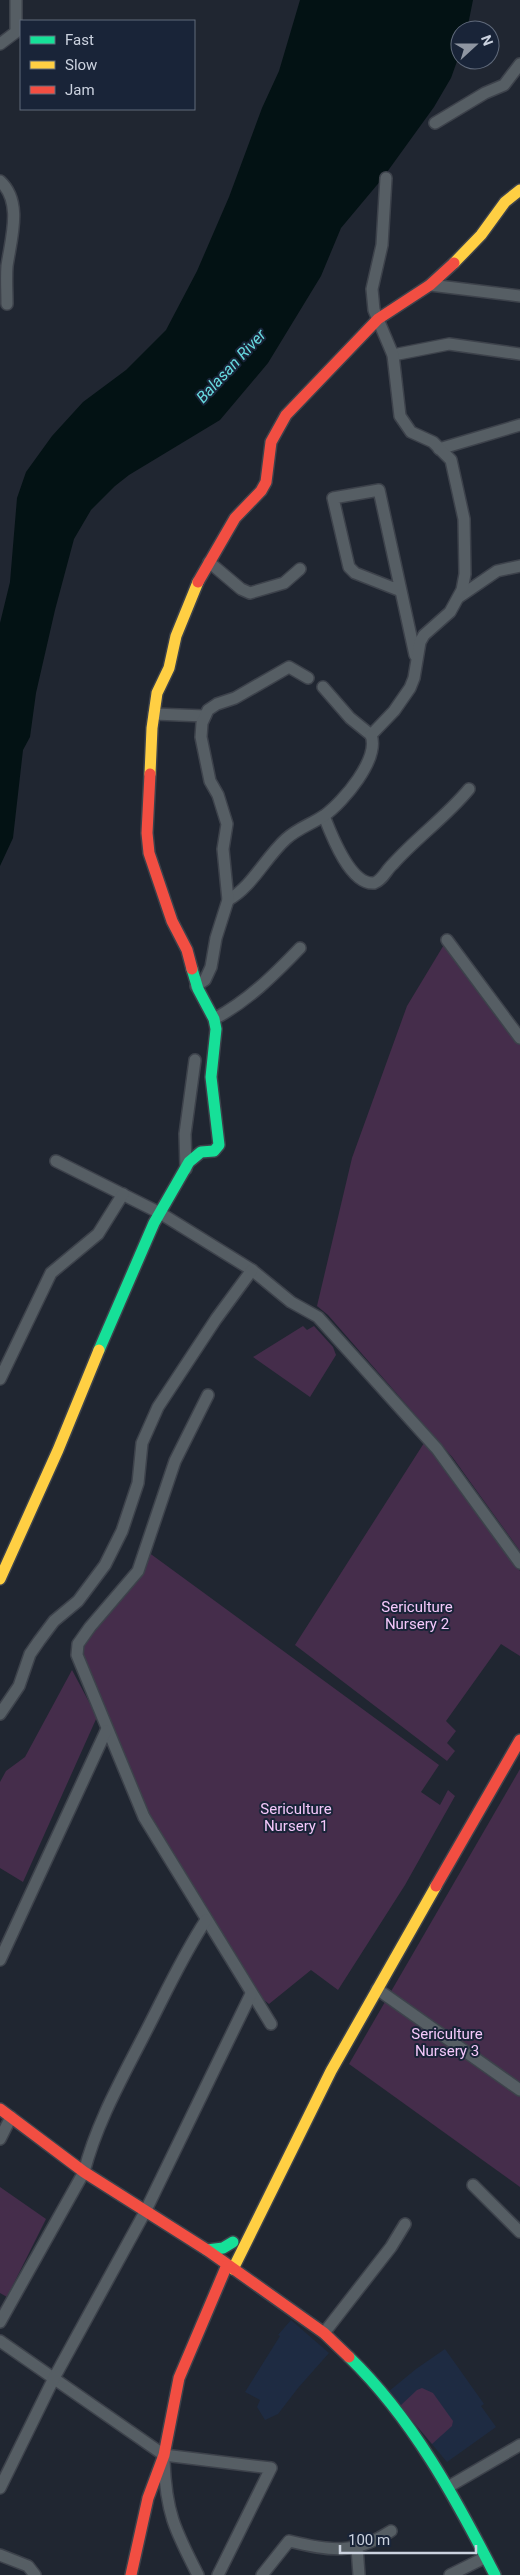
<svg xmlns="http://www.w3.org/2000/svg" width="520" height="2575" viewBox="0 0 520 2575" font-family="Roboto,sans-serif">
  <style>
    .built { fill: #1e2b42 }
    .green { fill: #452d4b }
    .water { fill: #031214 }
    .lines { fill: none; stroke-linecap: round; stroke-linejoin: round }
    .street-casing { stroke: #3d424b; stroke-width: 14 }
    .fast-casing { stroke: #3d424b; stroke-width: 14 }
    .slow-casing { stroke: #3d424b; stroke-width: 14 }
    .jam-casing { stroke: #3d424b; stroke-width: 14 }
    .street { stroke: #565e64; stroke-width: 11 }
    .fast { stroke: #16e098; stroke-width: 11 }
    .slow { stroke: #ffcf43; stroke-width: 11 }
    .jam { stroke: #f24e42; stroke-width: 11 }
    .labels { text-anchor: middle; dominant-baseline: central; stroke-width: 4; stroke-linejoin: round; paint-order: stroke }
    .park-label { font-size: 15px; fill: #f4c8fb; stroke: #192438 }
    .water-label { font-size: 16px; font-style: italic; fill: #67d9df; stroke: #192438 }
  </style>
  <rect width="100%" height="100%" fill="#202631"/>
  <g class="built">
    <polygon points="291,2320 329,2353 298,2388 278,2414 265,2420 257,2407 260,2400 245,2392 280,2336 278,2335"/>
    <polygon points="445,2349 484,2404 481,2406 496,2427 447,2462 388,2392 416,2369"/>
  </g>
  <g class="green">
    <polygon points="445,943 520,1042 520,1551 453,1458 328,1315 317,1306 352,1158 407,1006"/>
    <polygon points="303,1326 307,1330 314,1326 333,1347 336,1355 310,1397 253,1357"/>
    <polygon points="424,1443 441,1461 520,1571 520,1656 501,1644 446,1721 456,1731 447,1743 455,1751 447,1761 295,1645"/>
    <polygon points="148,1552 439,1765 421,1792 440,1805 448,1790 455,1796 405,1885 338,1990 311,1970 269,2004 255,1993 148,1818 80,1655 81,1647"/>
    <polygon points="72,1670 97,1717 23,1882 0,1868 0,1782 6,1771 25,1757"/>
    <polygon points="520,1769 520,2187 349,2064"/>
    <polygon points="0,2187 46,2219 7,2297 0,2293"/>
    <polygon points="422,2388 433,2393 453,2421 452,2426 432,2444 400,2406 417,2390"/>
  </g>
  <polygon class="water" points="300,0 473,0 467,30 460,30 460,53 451,78 434,107 382,179 341,228 321,276 268,363 220,420 129,475 115,486 91,510 74,539 55,610 36,693 30,737 23,750 13,838 0,866 0,623 10,582 17,498 26,472 52,436 83,402 126,370 166,330 197,271 229,197 262,108 279,71"/>
  <g class="lines">
    <defs>
      <g id="street">
        <polyline points="0,44 16,32 16,0"/>
        <polyline points="435,123 485,93 504,85 520,64"/>
        <path d="M0,181C23,202 11,238 7,266C6,278 7,292 7,304"/>
        <polyline points="430,285 520,296"/>
        <polyline points="393,355 449,344 520,354"/>
        <polyline points="439,449 520,425"/>
        <polyline points="209,562 241,589 250,593 284,583 300,569"/>
        <polyline points="401,591 355,573 349,567 333,498 379,490 415,655"/>
        <polyline points="459,597 497,571 520,566"/>
        <polyline points="323,687 350,718 371,735"/>
        <polyline points="154,714 205,716"/>
        <path d="M324,816C331,834 350,885 374,883C383,880 386,870 393,864C417,837 446,817 469,789"/>
        <path d="M228,900C252,887 265,858 286,839C298,828 312,824 325,815C343,802 380,759 371,735L394,711L410,688L414,678L420,642L424,635L450,612L462,590L465,574L464,519L451,460L433,442L411,432L400,416L393,355L374,310L372,289L382,245L386,178"/>
        <polyline points="447,940 520,1038"/>
        <polyline points="196,986 205,980 211,967 216,938 228,900 223,849 227,824 218,795 210,781 201,737 202,723 208,710 217,704 235,698 289,667 308,678"/>
        <path d="M214,1019C248,1001 274,975 300,948"/>
        <polyline points="56,1161 160,1213 252,1270 291,1302 318,1317 437,1449 520,1563"/>
        <polyline points="186,1169 185,1134 195,1060"/>
        <polyline points="0,1379 51,1273 98,1234 123,1194"/>
        <polyline points="208,1395 175,1461 138,1571 90,1627 78,1644 77,1655 144,1817 271,2024"/>
        <polyline points="0,1714 19,1686 30,1654 39,1641 54,1621 78,1601 105,1565 122,1531 138,1483 142,1443 158,1407 216,1319 252,1270"/>
        <polyline points="0,1960 106,1731"/>
        <polyline points="377,1989 520,2090"/>
        <polyline points="0,2139 11,2117"/>
        <polyline points="473,2185 520,2232"/>
        <path d="M0,2322L84,2172C96,2125 120,2082 142,2039C163,1999 181,1958 206,1920"/>
        <polyline points="324,2333 391,2247 405,2224"/>
        <polyline points="0,2341 164,2455 271,2468 218,2575"/>
        <path d="M164,2461C166,2513 175,2530 198,2575"/>
        <polyline points="448,2487 520,2445"/>
        <polyline points="0,2488 54,2378 145,2212 251,1994"/>
        <polyline points="357,2547 359,2575"/>
        <polyline points="0,2555 28,2566 35,2575"/>
        <path d="M262,2575L289,2541C330,2551 354,2555 391,2531"/>
        <polyline points="450,2575 480,2560"/>
      </g>
      <g id="fast">
        <polyline points="99,1350 154,1223 189,1162 201,1152 214,1151 219,1145 211,1077 216,1029 214,1019 198,989 192,969"/>
        <polyline points="207,2250 223,2248 233,2242"/>
        <path d="M349,2357C412,2418 455,2497 495,2575"/>
      </g>
      <g id="slow">
        <polyline points="454,263 481,235 505,202 520,190"/>
        <polyline points="150,774 152,728 157,693 169,668 176,636 198,582"/>
        <polyline points="0,1579 58,1450 99,1350"/>
        <polyline points="233,2269 331,2071 436,1886"/>
      </g>
      <g id="jam">
        <polyline points="198,582 235,518 261,491 266,482 271,442 286,415 378,319 430,285 454,263"/>
        <polyline points="150,774 147,833 149,853 172,921 187,950 192,969"/>
        <polyline points="436,1886 520,1740"/>
        <polyline points="0,2109 84,2172 207,2250 324,2333 349,2357"/>
        <polyline points="131,2575 148,2498 164,2455 179,2378 227,2265"/>
      </g>
    </defs>
    <use href="#street" class="street-casing"/>
    <use href="#fast" class="fast-casing"/>
    <use href="#slow" class="slow-casing"/>
    <use href="#jam" class="jam-casing"/>
    <use href="#street" class="street"/>
    <use href="#fast" class="fast"/>
    <use href="#slow" class="slow"/>
    <use href="#jam" class="jam"/>
  </g>
  <g class="labels">
    <g class="park-label">
      <text x="417" y="1607">Sericulture<tspan x="417" dy="17">Nursery 2</tspan></text>
      <text x="296" y="1809">Sericulture<tspan x="296" dy="17">Nursery 1</tspan></text>
      <text x="447" y="2034">Sericulture<tspan x="447" dy="17">Nursery 3</tspan></text>
    </g>
    <g class="water-label">
      <text transform="translate(231 366) rotate(-47)">Balasan River</text>
    </g>
  </g>
  <rect x="20" y="20" width="175" height="90" fill="#192438" stroke="#606a7b"/>
  <rect x="30" y="36" width="25" height="8" fill="#16e098" stroke="#606a7b"/>
  <text x="65" y="45" font-size="15" fill="#cbd2df">Fast</text>
  <rect x="30" y="61" width="25" height="8" fill="#ffcf43" stroke="#606a7b"/>
  <text x="65" y="70" font-size="15" fill="#cbd2df">Slow</text>
  <rect x="30" y="86" width="25" height="8" fill="#f24e42" stroke="#606a7b"/>
  <text x="65" y="95" font-size="15" fill="#cbd2df">Jam</text>
  <g transform="translate(475 45) rotate(69)"><circle r="24" fill="#192438" stroke="#606a7b"/>
  <path d="M0-4L9 19L0 12L-9 19Z" fill="#8f96a2"/>
  <text y="-8" font-size="14" font-weight="bold" text-anchor="middle" fill="#cbd2df">N</text>
  </g>
  <path d="M340 2545v8h136v-8" fill="none" stroke="#cbd2df" stroke-width="2.5"/>
  <text x="348" y="2545" font-size="15" fill="#cbd2df" stroke="#192438" stroke-width="4" paint-order="stroke">100 m</text>
</svg>
